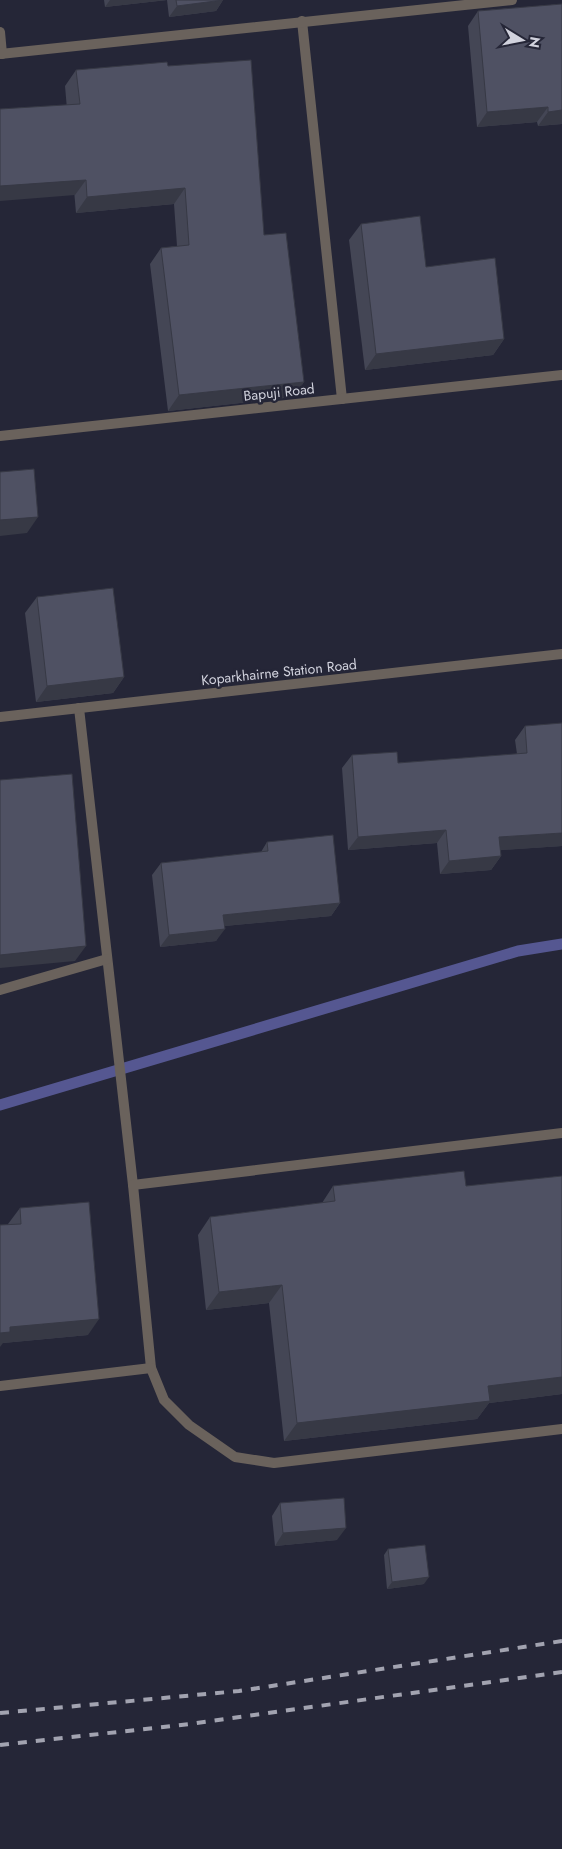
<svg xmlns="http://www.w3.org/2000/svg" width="562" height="1849" viewBox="0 0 562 1849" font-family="Jost,sans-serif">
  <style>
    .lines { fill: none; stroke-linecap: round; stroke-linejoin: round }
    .stream { stroke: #555791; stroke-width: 11 }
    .minor { stroke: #6a625c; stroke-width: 10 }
    .tertiary { stroke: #6a625c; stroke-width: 10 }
    .rail { stroke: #a2a3b0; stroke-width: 4; stroke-dasharray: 9 9; stroke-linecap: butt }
    .wall { fill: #444655 }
    .shaded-wall { fill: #373945 }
    .building { fill: #4f5163; stroke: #373945 }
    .labels { text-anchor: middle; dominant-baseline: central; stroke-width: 5; stroke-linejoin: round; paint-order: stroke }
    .street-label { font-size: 14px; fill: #d1d2dd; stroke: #252637 }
  </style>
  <rect width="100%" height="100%" fill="#252637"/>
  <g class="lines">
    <polyline class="stream" points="0,1105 518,951 562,944"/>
    <g class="minor">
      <polyline points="302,21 342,399"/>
      <polyline points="0,32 2,54"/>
      <polyline points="0,54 512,0"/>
      <polyline points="0,436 562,375"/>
      <polyline points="79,708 133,1185"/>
      <polyline points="0,990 107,959"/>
      <polyline points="562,1133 133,1185 151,1368 164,1400 189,1425 235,1457 274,1463 562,1429"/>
      <polyline points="0,1386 151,1368"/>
    </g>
    <polyline class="tertiary" points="0,717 562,654"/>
    <g class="rail">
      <polyline points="0,1713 239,1691 562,1641"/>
      <polyline points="0,1745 190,1724 562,1672"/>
    </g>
  </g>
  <g class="wall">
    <polygon points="104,0 223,0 216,11 169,17 167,0 105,7"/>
    <polygon points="562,4 562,124 538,126 537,122 477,127 468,26 478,11"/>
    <polygon points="168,66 264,235 304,382 293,397 168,411 150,264 161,248 177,246 174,204 76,213 65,86 76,70"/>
    <polygon points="361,224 426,267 504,339 493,355 365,370 349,240"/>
    <polygon points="37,597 124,677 113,693 36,702 25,613"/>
    <polygon points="525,726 562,846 500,850 501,856 491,870 440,874 437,843 348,850 342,768 352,755 398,763 517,754 515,740"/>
    <polygon points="267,842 340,903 331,916 224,926 216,941 160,947 152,875 161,863 261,852"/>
    <polygon points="562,1176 562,1394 489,1403 477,1419 284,1441 269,1303 206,1310 198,1235 210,1217 322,1203 333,1186 466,1186"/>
    <polygon points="20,1208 88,1335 3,1343 8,1224"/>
    <polygon points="280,1503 337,1540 275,1546 272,1516"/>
    <polygon points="388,1549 424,1584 387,1589 384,1555"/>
  </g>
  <g class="shaded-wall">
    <polygon points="110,0 167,0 105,7"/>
    <polygon points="223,0 216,11 169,17 177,6"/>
    <polygon points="548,107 537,122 477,127 487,112"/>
    <polygon points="562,110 562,124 538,126 548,112"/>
    <polygon points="86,180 75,195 0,201 0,186"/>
    <polygon points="185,188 174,204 76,213 87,197"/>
    <polygon points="504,339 493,355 365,370 376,354"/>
    <polygon points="304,382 293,397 168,411 179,395"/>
    <polygon points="38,517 27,533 0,536 0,520"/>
    <polygon points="124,677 113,693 36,702 47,686"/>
    <polygon points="446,830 437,843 348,850 358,837"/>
    <polygon points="562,833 562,846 490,851 499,837"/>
    <polygon points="501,856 491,870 440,874 449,861"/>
    <polygon points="340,903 331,916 215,927 223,915"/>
    <polygon points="225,929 216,941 160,947 169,935"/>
    <polygon points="86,946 75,961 0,968 0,955"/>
    <polygon points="282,1285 269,1303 206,1310 219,1292"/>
    <polygon points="99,1319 88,1335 3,1343 0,1347 0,1333 10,1327"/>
    <polygon points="562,1377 562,1394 489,1403 477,1419 284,1441 297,1423 488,1386"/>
    <polygon points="346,1528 337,1540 275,1546 283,1533"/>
    <polygon points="429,1577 424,1584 387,1589 392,1582"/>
  </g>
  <g class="building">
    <polygon points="176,0 223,0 177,6"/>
    <polygon points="562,4 562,110 548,112 548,107 487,112 478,11"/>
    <polygon points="251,60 264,235 286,233 304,382 179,395 161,248 189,245 185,188 87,197 86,180 0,186 0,109 80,104 76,70 167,62 168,66"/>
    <polygon points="420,216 426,267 495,258 504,339 376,354 361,224"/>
    <polygon points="34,469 38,517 0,520 0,472"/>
    <polygon points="113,588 124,677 47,686 37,597"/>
    <polygon points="562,723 562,833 499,837 501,856 449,861 446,830 358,837 352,755 397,752 398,763 527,753 525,726"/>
    <polygon points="72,774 86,946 0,955 0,780"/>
    <polygon points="333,835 340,903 223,915 225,929 169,935 161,863 268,851 267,842"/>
    <polygon points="464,1171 466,1186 562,1176 562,1377 488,1386 490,1401 297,1423 282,1285 219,1292 210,1217 335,1201 333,1186"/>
    <polygon points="89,1202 99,1319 10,1327 10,1332 0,1333 0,1225 21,1224 20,1208"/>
    <polygon points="344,1498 346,1528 283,1533 280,1503"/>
    <polygon points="425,1545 429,1577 392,1582 388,1549"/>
  </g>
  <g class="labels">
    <g class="street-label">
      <text transform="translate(279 392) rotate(-6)">Bapuji Road</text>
      <text transform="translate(279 672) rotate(-6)">Koparkhairne Station Road</text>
    </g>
  </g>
  <g transform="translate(522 40) rotate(100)" stroke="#252637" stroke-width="4" paint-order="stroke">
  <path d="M0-4L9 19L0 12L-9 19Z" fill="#d1d2dd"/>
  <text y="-8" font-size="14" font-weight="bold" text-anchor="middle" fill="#d1d2dd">N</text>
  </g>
</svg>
